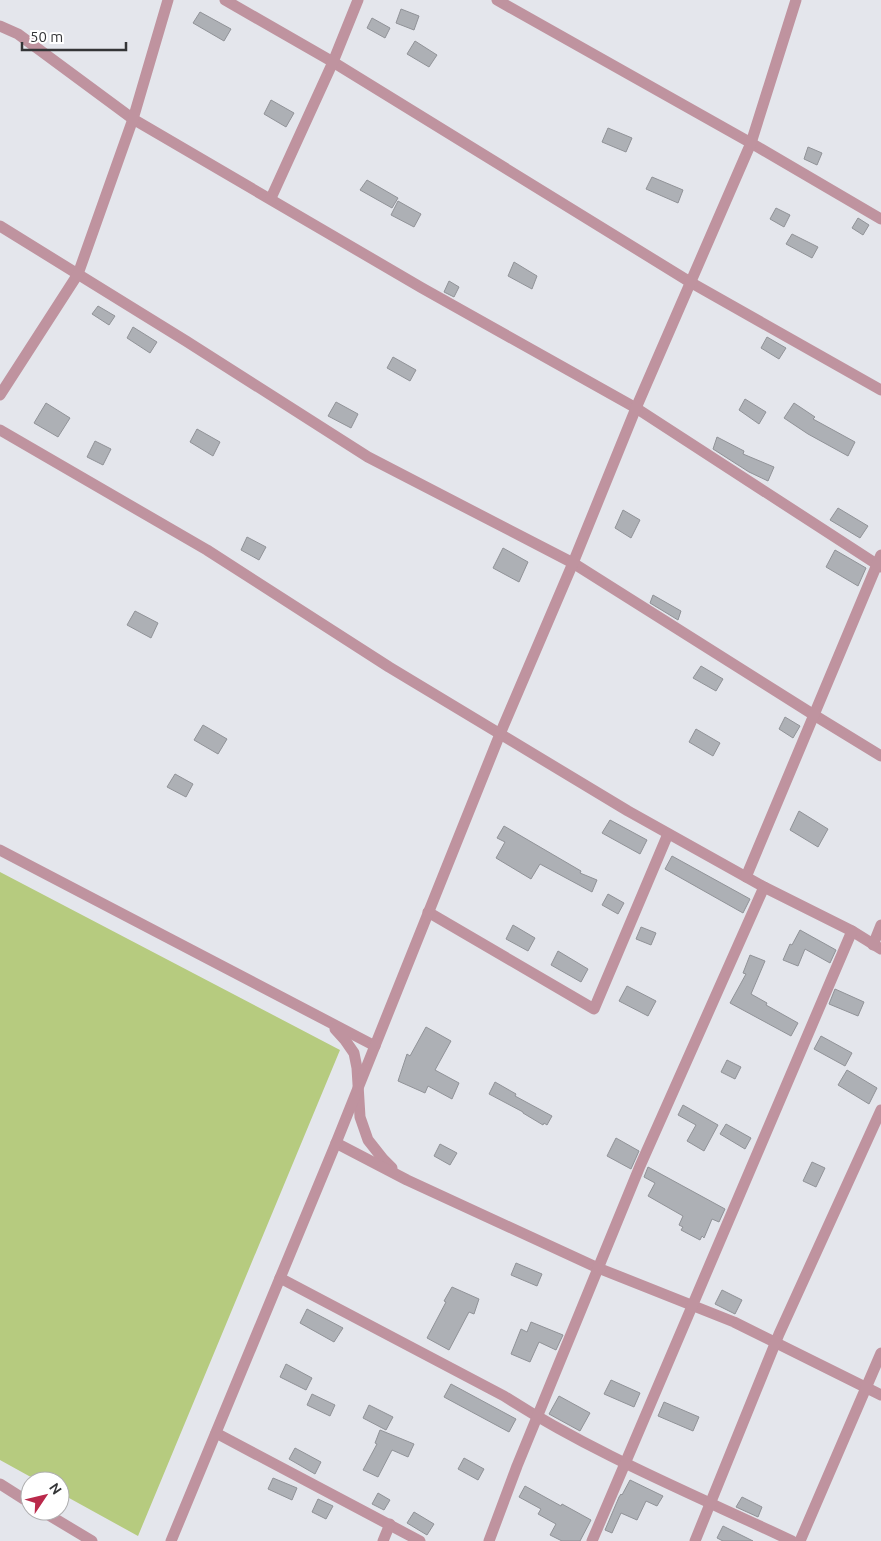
<svg xmlns="http://www.w3.org/2000/svg" width="881" height="1541" viewBox="0 0 881 1541" font-family="Ubuntu,sans-serif">
  <style>
    .green { fill: #b6cb7f }
    .building { fill: #adb0b5; stroke: #919398 }
    .lines { fill: none; stroke-linecap: round; stroke-linejoin: round }
    .minor { stroke: #bf939f; stroke-width: 11 }
  </style>
  <rect width="100%" height="100%" fill="#e4e6ec"/>
  <polygon class="green" points="0,872 340,1050 138,1536 60,1493 60,1481 38,1481 0,1460"/>
  <g class="building">
    <polygon points="401,9 419,16 414,30 396,23"/>
    <polygon points="200,12 231,29 224,41 193,23"/>
    <polygon points="372,18 390,28 385,38 367,28"/>
    <polygon points="415,41 437,55 429,67 407,54"/>
    <polygon points="271,100 294,113 286,127 264,114"/>
    <polygon points="608,128 632,138 626,152 602,142"/>
    <polygon points="808,147 822,153 817,165 804,159"/>
    <polygon points="652,177 683,190 678,203 646,189"/>
    <polygon points="367,180 398,198 392,208 360,190"/>
    <polygon points="398,201 421,214 414,227 391,215"/>
    <polygon points="776,208 790,215 784,227 770,219"/>
    <polygon points="858,218 869,225 863,235 852,228"/>
    <polygon points="792,234 818,247 812,258 786,244"/>
    <polygon points="514,262 537,276 532,289 508,276"/>
    <polygon points="449,281 459,287 454,297 444,292"/>
    <polygon points="98,306 115,316 109,325 92,314"/>
    <polygon points="133,327 157,342 150,353 127,338"/>
    <polygon points="767,337 786,348 779,359 761,348"/>
    <polygon points="393,357 416,370 410,381 387,368"/>
    <polygon points="745,399 766,412 759,424 739,410"/>
    <polygon points="336,402 358,414 351,428 328,416"/>
    <polygon points="46,403 70,418 58,437 34,423"/>
    <polygon points="794,403 815,417 813,419 855,442 848,456 808,434 784,418"/>
    <polygon points="197,429 220,442 213,456 190,442"/>
    <polygon points="717,437 744,451 743,454 774,467 768,481 749,472 713,449"/>
    <polygon points="95,441 111,449 103,465 87,457"/>
    <polygon points="838,508 868,526 860,538 830,520"/>
    <polygon points="623,510 640,520 631,538 615,528"/>
    <polygon points="247,537 266,547 259,560 241,550"/>
    <polygon points="503,548 528,562 519,582 493,568"/>
    <polygon points="835,550 866,568 858,586 826,567"/>
    <polygon points="653,595 681,611 678,620 650,603"/>
    <polygon points="135,611 158,623 151,638 127,625"/>
    <polygon points="701,666 723,679 716,691 693,678"/>
    <polygon points="785,717 800,726 793,738 779,729"/>
    <polygon points="203,725 227,739 218,754 194,740"/>
    <polygon points="696,729 720,743 713,756 689,742"/>
    <polygon points="175,774 193,784 186,797 167,787"/>
    <polygon points="799,811 828,829 818,847 790,830"/>
    <polygon points="610,820 647,840 640,854 602,833"/>
    <polygon points="504,826 581,871 580,873 597,880 592,892 540,864 531,879 496,858 505,842 497,838"/>
    <polygon points="672,856 750,899 743,913 665,869"/>
    <polygon points="608,894 624,903 618,914 602,905"/>
    <polygon points="513,925 535,938 528,951 506,939"/>
    <polygon points="641,927 656,933 651,945 636,939"/>
    <polygon points="800,930 836,950 830,963 805,949 798,966 783,960 790,944 792,945"/>
    <polygon points="558,951 588,969 581,982 551,965"/>
    <polygon points="750,955 765,961 751,994 767,1003 766,1005 798,1023 791,1036 730,1003 746,974 743,973"/>
    <polygon points="627,986 656,1001 648,1016 619,1001"/>
    <polygon points="835,989 864,1002 858,1016 829,1004"/>
    <polygon points="426,1027 451,1041 435,1070 459,1083 452,1099 428,1086 425,1093 398,1081 407,1054 410,1056"/>
    <polygon points="821,1036 852,1053 845,1066 814,1049"/>
    <polygon points="727,1060 741,1067 735,1079 721,1072"/>
    <polygon points="847,1070 877,1088 869,1104 838,1085"/>
    <polygon points="495,1082 516,1094 515,1096 552,1116 547,1125 544,1123 543,1125 523,1113 523,1112 489,1094"/>
    <polygon points="683,1105 718,1125 704,1151 687,1141 696,1125 678,1115"/>
    <polygon points="726,1124 751,1138 745,1149 720,1134"/>
    <polygon points="616,1138 639,1151 631,1169 607,1156"/>
    <polygon points="440,1144 457,1153 450,1165 434,1156"/>
    <polygon points="812,1162 825,1168 816,1187 803,1181"/>
    <polygon points="648,1167 725,1209 719,1222 712,1219 704,1238 702,1236 700,1240 681,1230 683,1227 679,1225 683,1216 648,1196 655,1183 644,1177"/>
    <polygon points="516,1263 542,1274 537,1286 511,1275"/>
    <polygon points="452,1287 479,1299 474,1314 469,1312 449,1350 427,1338 446,1302 444,1301"/>
    <polygon points="722,1290 742,1300 735,1314 715,1304"/>
    <polygon points="307,1309 343,1328 334,1342 300,1323"/>
    <polygon points="531,1322 563,1335 556,1350 539,1342 530,1362 511,1354 521,1329 527,1332"/>
    <polygon points="286,1364 312,1378 306,1390 280,1377"/>
    <polygon points="611,1380 640,1393 634,1407 604,1394"/>
    <polygon points="451,1384 516,1419 509,1432 444,1397"/>
    <polygon points="312,1394 335,1405 330,1416 307,1405"/>
    <polygon points="559,1396 590,1413 580,1431 549,1414"/>
    <polygon points="664,1402 699,1417 693,1431 658,1416"/>
    <polygon points="369,1405 393,1417 386,1430 363,1418"/>
    <polygon points="380,1430 414,1444 408,1457 392,1450 378,1477 363,1470 377,1444 375,1443"/>
    <polygon points="295,1448 321,1462 315,1474 289,1459"/>
    <polygon points="464,1458 484,1469 478,1480 458,1469"/>
    <polygon points="273,1478 297,1488 292,1500 268,1489"/>
    <polygon points="630,1480 663,1496 657,1506 646,1501 637,1520 621,1513 612,1533 605,1530 619,1497 621,1494 622,1495"/>
    <polygon points="525,1486 561,1506 562,1504 591,1520 580,1541 562,1541 550,1535 556,1524 538,1514 541,1509 519,1497"/>
    <polygon points="378,1493 390,1500 384,1510 372,1504"/>
    <polygon points="742,1497 762,1507 758,1517 736,1507"/>
    <polygon points="318,1499 333,1506 326,1519 312,1512"/>
    <polygon points="414,1512 434,1524 427,1535 407,1523"/>
    <polygon points="723,1526 753,1541 723,1541 717,1538"/>
  </g>
  <g class="lines">
    <g class="minor">
      <polyline points="225,0 333,62 690,282 881,390"/>
      <polyline points="497,0 751,143 881,219"/>
      <polyline points="0,26 18,34 133,119 422,288 636,408 881,567"/>
      <polyline points="271,198 333,62 358,0"/>
      <polyline points="0,226 186,341 368,457 573,563 814,715 881,756"/>
      <polyline points="0,395 78,274 133,119 168,0"/>
      <polyline points="0,430 207,550 389,667 628,811 764,887 852,931 881,949"/>
      <polyline points="0,850 375,1046"/>
      <polyline points="746,877 881,555"/>
      <polyline points="428,912 594,1009 668,834"/>
      <polyline points="873,945 881,925"/>
      <polyline points="335,1029 345,1040 354,1053 357,1068 360,1117 368,1140 383,1159 392,1168"/>
      <polyline points="336,1143 407,1180 598,1268 734,1322 881,1395"/>
      <path d="M280,1278L504,1396C594,1454 695,1495 792,1541"/>
      <polyline points="216,1433 420,1541"/>
      <polyline points="0,1484 30,1503"/>
      <polyline points="42,1511 92,1541"/>
      <polyline points="171,1541 336,1143 500,734 573,563 636,408 751,143 796,0"/>
      <polyline points="383,1541 390,1524"/>
      <polyline points="489,1541 517,1466 640,1166 764,887"/>
      <polyline points="592,1541 852,931"/>
      <polyline points="695,1541 779,1334 881,1110"/>
      <polyline points="800,1541 881,1353"/>
    </g>
  </g>
  <g transform="translate(45 1496) rotate(55)"><circle r="24" fill="#ffffff" stroke="#aeaeaf"/>
  <path d="M0-4L9 19L0 12L-9 19Z" fill="#ba294b"/>
  <text y="-8" font-size="14" font-weight="bold" text-anchor="middle" fill="#343537">N</text>
  </g>
  <path d="M22 42v8h104v-8" fill="none" stroke="#343537" stroke-width="2.5"/>
  <text x="30" y="42" font-size="15" fill="#343537" stroke="#ffffff" stroke-width="4" paint-order="stroke">50 m</text>
</svg>
